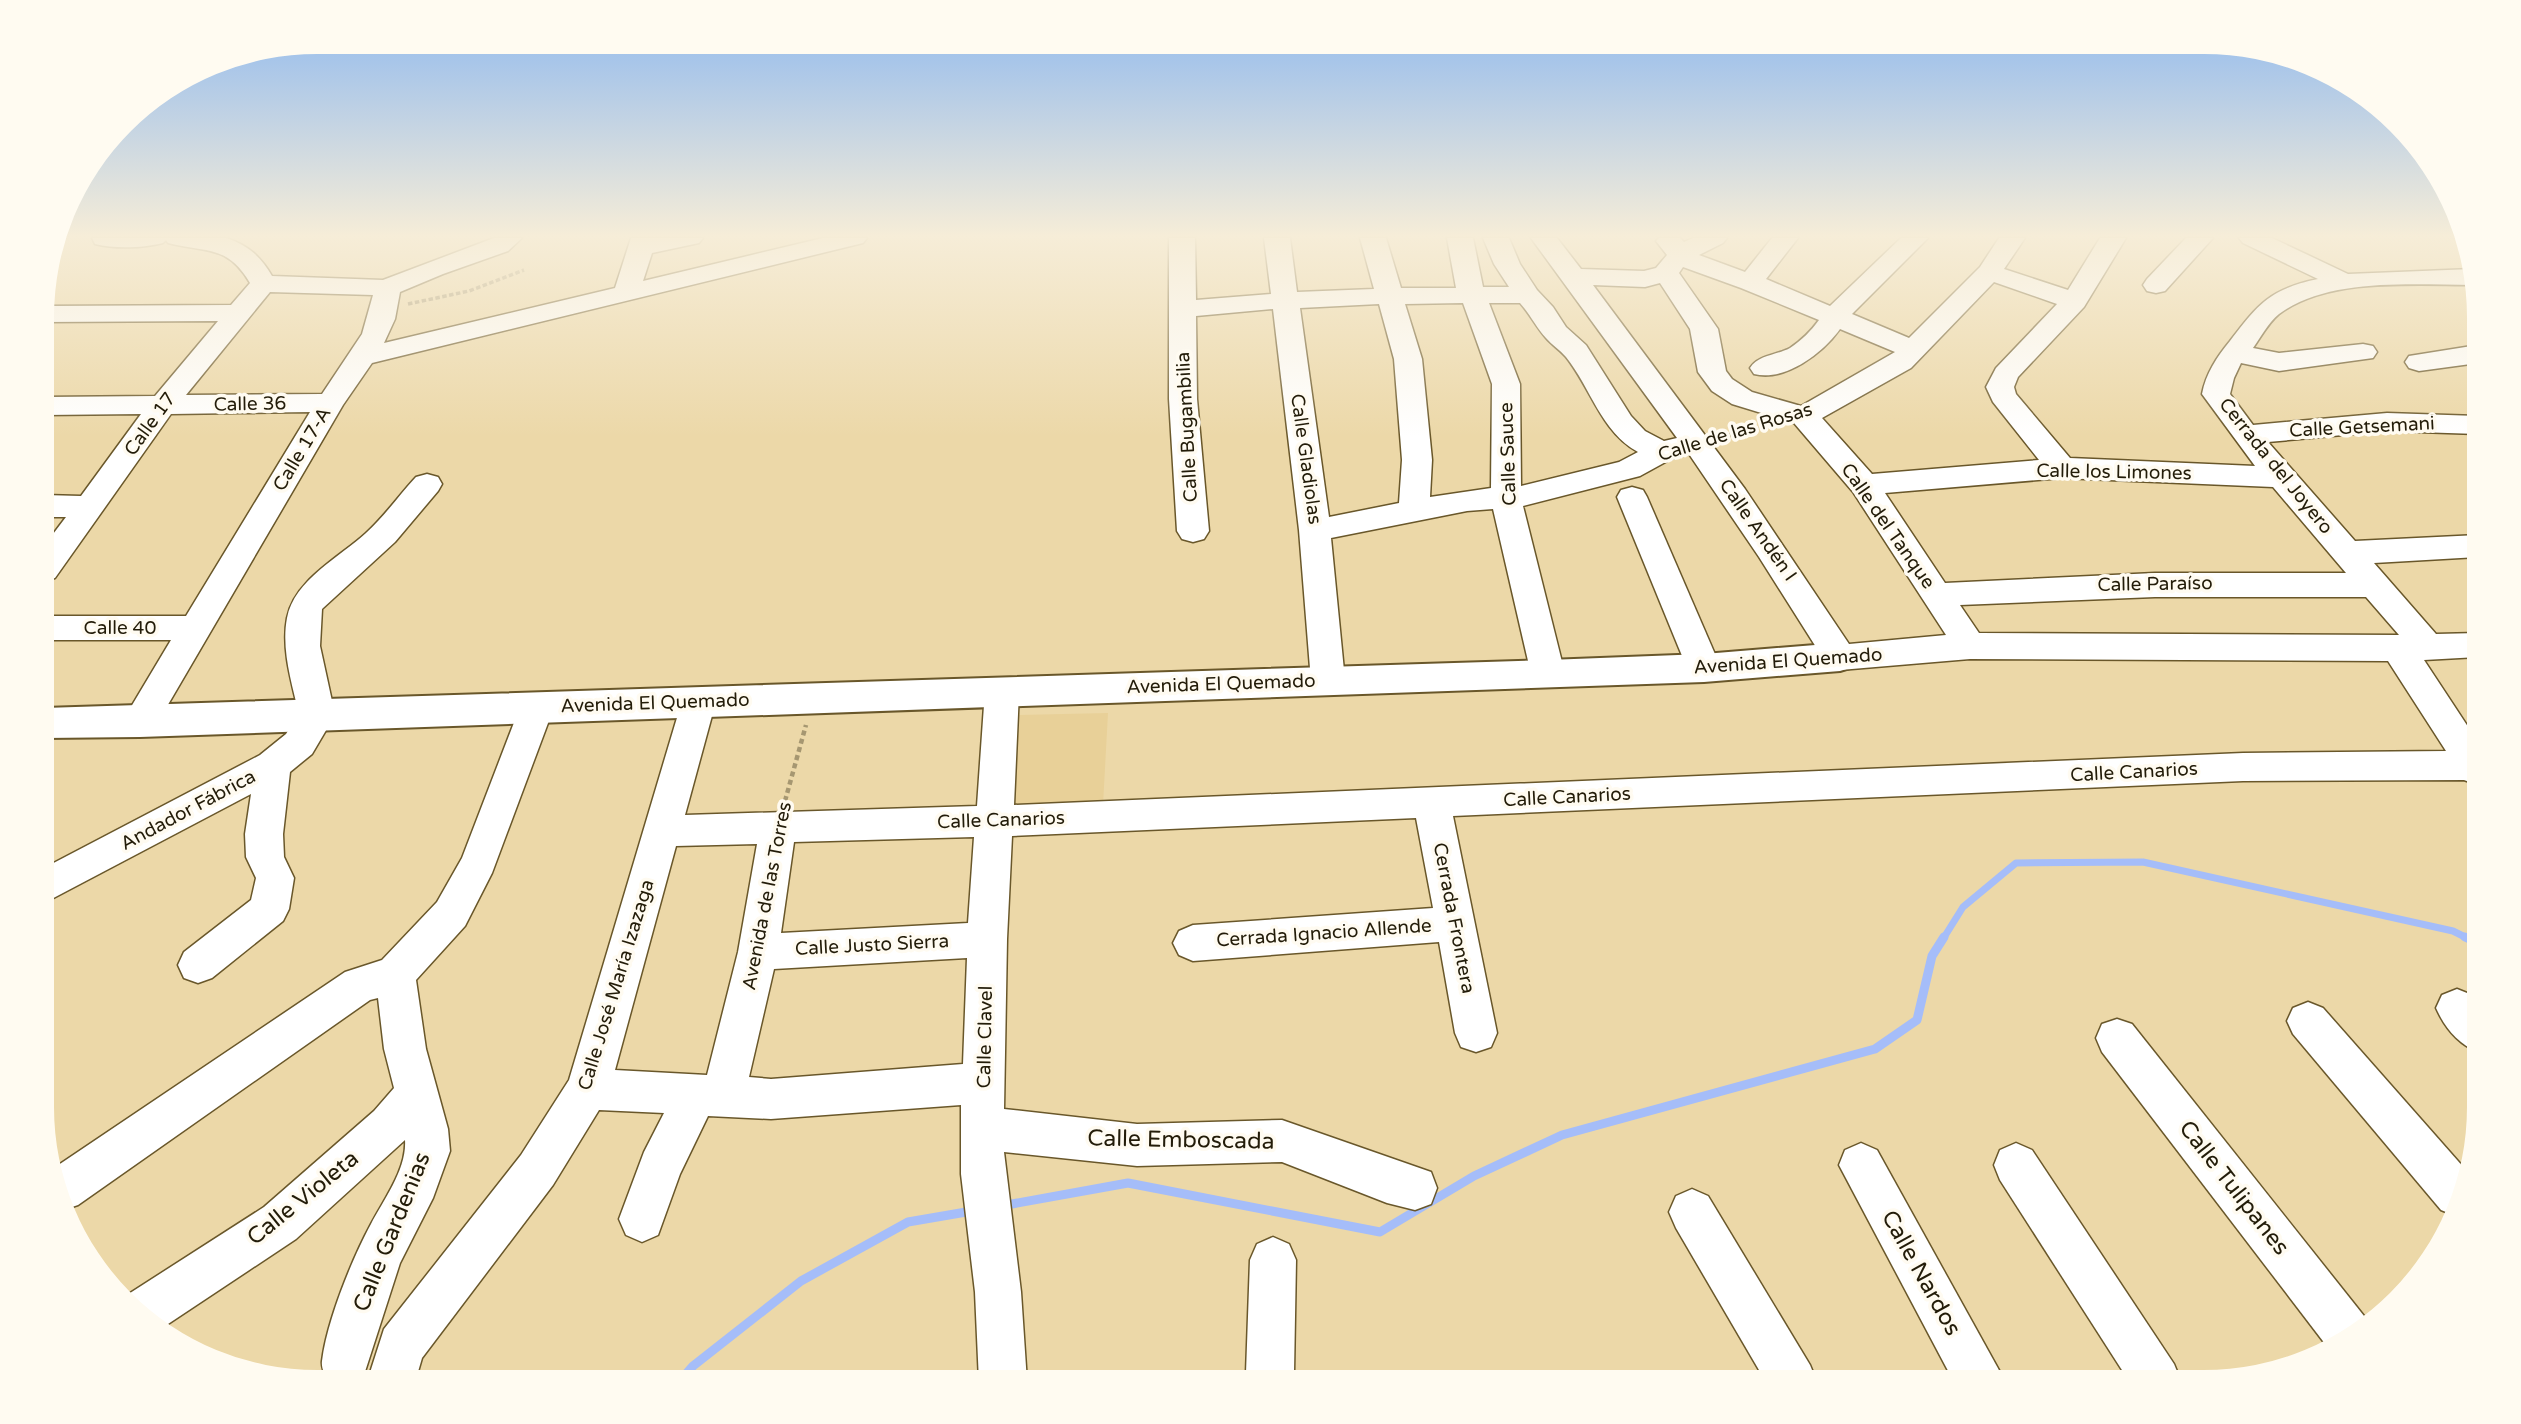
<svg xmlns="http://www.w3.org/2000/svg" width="2521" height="1424" viewBox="0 0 2521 1424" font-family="'Varela Round',sans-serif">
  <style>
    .built { fill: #e8d098 }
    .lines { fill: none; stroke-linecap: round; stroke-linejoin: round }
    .stream-far1 { stroke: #a5bdf9; stroke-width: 7 }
    .stream { stroke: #a5bdf9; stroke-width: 9 }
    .minor-casing { stroke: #69572a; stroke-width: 3 }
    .major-casing { stroke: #69572a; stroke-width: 4 }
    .path-far1 { stroke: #a69771; stroke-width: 3.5; stroke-dasharray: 4.5 2.5; stroke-linecap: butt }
    .path { stroke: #a69771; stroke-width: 4.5; stroke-dasharray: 5 3.5; stroke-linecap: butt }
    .minor { fill: #fff; fill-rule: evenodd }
    .major { fill: #fff; fill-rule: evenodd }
    .labels { text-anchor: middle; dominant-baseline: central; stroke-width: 7; stroke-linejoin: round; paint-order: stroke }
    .street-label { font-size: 19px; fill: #231c09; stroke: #fffbf1 }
    .near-street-label { font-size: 23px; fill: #231c09; stroke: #fffbf1 }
  </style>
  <rect width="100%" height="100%" fill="#ecd8a8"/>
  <polygon class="built" points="1108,713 1103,805 1009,807 1019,715"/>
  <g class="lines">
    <polyline class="stream-far1" points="1943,939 1963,907 2016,863 2143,862 2453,931 2469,939"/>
    <g class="stream">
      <polyline points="2465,937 2478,943"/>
      <polyline points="1001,1206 1128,1183 1380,1232 1474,1176 1562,1135 1875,1049 1917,1020 1932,956 1944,937"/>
      <polyline points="679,1382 693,1366 801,1281 908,1222 972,1211"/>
    </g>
    <defs>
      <g id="minor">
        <path d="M92,238H226C248,245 261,257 272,276L383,280L494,238H522L508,251L443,274L400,292L395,319L384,343L615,288L631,238H703L699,243L652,253L643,281L823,238H867L863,243L372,363L343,405L152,732L140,736L128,732L122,722L171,640H44V616H186L310,412L171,414L55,578L44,581V546L66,517H44V495L81,496L141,414L44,415V397L155,396L218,321L44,322V306L231,305L250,283C227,244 206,253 168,243L166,240L163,243C143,248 115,249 95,244ZM270,292L373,295L362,334L322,394L186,395Z"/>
        <path d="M1169,238H1195L1196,300L1271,294L1264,238H1290L1297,292L1374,289L1360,238H1386L1401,288H1456L1447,238H1473L1483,287H1509L1494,264L1483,238H1509L1520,264L1537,290L1553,307L1566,327L1586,345L1631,416L1645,431L1664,441L1677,438L1531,238H1557L1581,269L1644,271L1656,268L1667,255L1656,241L1659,238H1680L1684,242L1693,238H1727L1723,243L1699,255L1745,272L1772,238H1798L1766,279L1830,306L1901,238H1928L1852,314L1909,338L1980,267L1999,238H2025L2004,269L2068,290L2100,238H2126L2084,307L2018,377L2014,387L2016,394L2070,458L2255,466L2202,394C2206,373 2217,357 2230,341C2258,304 2270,289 2318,279L2243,243L2239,238H2272L2348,274L2472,269L2474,285C2414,285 2329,277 2279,314C2268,323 2261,337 2253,348L2279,353L2363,344L2373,346L2377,352L2373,358L2279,371L2241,363L2234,378L2230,394L2253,425L2387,413L2478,416V434L2387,431L2268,442L2355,541L2478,535V557L2374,563L2436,634L2478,633V657L2424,660L2478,742V785L2464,780L2243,781L1453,816L1497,1033L1491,1047L1476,1052L1461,1047L1455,1033L1439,942L1193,961L1179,955L1173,943L1179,931L1193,925L1433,908L1416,818L1012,836L1007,939L1004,1109L1137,1124L1282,1120L1431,1172L1437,1188L1431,1204L1415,1210L1387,1203L1282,1162L1137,1166L1004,1152L1021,1292L1027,1382H979L975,1292L961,1174V1105L771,1119L708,1116L680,1174L658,1235L642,1242L626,1235L619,1219L644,1152L664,1113L599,1110L553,1185L422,1358L415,1382H367L384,1329L521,1155L569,1080L682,701L687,692L699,688L711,692L716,701L685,815L977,806L985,691L990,682L1002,678L1014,682L1019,691L1014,805L2243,753L2446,751L2388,661L1970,659L1840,670L1828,666L1759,557L1689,454L1671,459L1640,476L1523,506L1565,674L1560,683L1548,687L1536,683L1531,674L1493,509L1467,511L1331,538L1345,681L1340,690L1328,694L1316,690L1311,681L1299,530L1273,309L1196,316L1197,399L1209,531L1204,539L1193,542L1182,539L1177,531L1169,399ZM1683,267L1741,288L1819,320C1811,331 1802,340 1790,348C1777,355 1758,355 1750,368L1754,374C1785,382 1823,353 1840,329L1895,352L1801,406L1752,392L1732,379L1726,371L1718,329L1679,273ZM1994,282L2057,304L1996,368L1986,387L1993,402L2039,460L1872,474L1822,418L1911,368ZM1660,283L1690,329L1698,372L1712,391L1732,404L1794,423L1853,492L1946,635L1849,644L1745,489L1593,285L1645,287ZM1463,303L1492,384L1491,488L1430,497L1432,460L1422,359L1405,304ZM1489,303H1520C1530,314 1536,327 1546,338C1552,345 1560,350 1566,357C1591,388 1601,432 1638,452L1619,462L1521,486L1520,384ZM1379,304L1394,359L1402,460L1399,503L1329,517L1300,308ZM2062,478L2273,487L2346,573H2155L1945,583L1885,493ZM2155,597H2366L2399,635L1979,633L1960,605ZM974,837L968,923L781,933L794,842ZM757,844L738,952L707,1075L615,1070L676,846ZM967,958L963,1064L771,1079L749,1077L774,969Z"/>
        <polygon points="2186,238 2213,238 2165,291 2156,293 2147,291 2143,285 2147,279"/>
        <polygon points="2478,345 2478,363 2419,371 2409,368 2405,362 2409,356"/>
        <path d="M427,474L438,477L442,484L438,491L395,542L322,609L320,646L335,715L312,754L290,772L283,834L284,857L294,878L289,909L283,921L212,978L198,983L184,978L178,965L184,952L251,900L256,878L246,857L245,834L251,794L44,903V868L260,755L286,734L299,714C292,684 281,649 287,618C294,580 340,557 366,533C385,516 399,495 416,477Z"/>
        <polygon points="1632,487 1643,490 1647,497 1721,668 1716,677 1704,681 1692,677 1687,668 1617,497 1621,490"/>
        <path d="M537,693L549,697L554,707L492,873L465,926L416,980L426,1049L448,1129L450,1151L433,1198L400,1263L362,1381H328C325,1375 321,1368 322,1361C327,1321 352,1259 371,1224C384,1199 407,1169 405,1140L296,1239L162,1328L127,1295L264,1207L374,1111L394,1088L384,1049L378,998L370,1000L78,1205L69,1208L54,1168L345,972L382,960L437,902L462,858L520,707L525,697Z"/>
        <path d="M2457,989L2472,995L2478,1003V1052C2458,1044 2445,1028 2436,1008L2442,995Z"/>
        <polygon points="2308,1002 2323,1008 2465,1169 2451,1214 2441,1210 2293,1034 2287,1021 2293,1008"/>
        <polygon points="2117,1019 2132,1024 2368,1321 2369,1324 2342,1345 2329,1349 2102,1052 2096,1038 2102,1024"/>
        <polygon points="1861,1143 1877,1150 2005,1381 1954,1382 1839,1165 1845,1150"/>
        <polygon points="2016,1143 2032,1150 2174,1364 2181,1381 2129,1381 2000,1180 1994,1165 2000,1150"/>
        <polygon points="1692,1189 1708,1196 1810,1365 1817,1382 1766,1382 1676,1228 1669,1212 1676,1196"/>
        <polygon points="1273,1237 1289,1244 1296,1260 1294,1373 1297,1382 1249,1382 1246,1373 1250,1260 1257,1244"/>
      </g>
      <polygon id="major" points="1840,643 1853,647 1859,657 1853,667 1840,671 1704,682 140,737 44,738 44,708 1548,660 1704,654"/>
    </defs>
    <use href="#minor" class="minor-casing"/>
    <use href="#major" class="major-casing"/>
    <g class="path-far1">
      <polyline points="408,304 469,291 524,270"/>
      <polyline points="1720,437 1766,427"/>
    </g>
    <polyline class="path" points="785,801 806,725"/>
    <use href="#minor" class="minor"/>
    <use href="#major" class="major"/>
  </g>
  <linearGradient id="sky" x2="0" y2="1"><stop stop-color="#8db8ef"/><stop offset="0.54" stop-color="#f6edd8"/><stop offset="1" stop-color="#f6edd8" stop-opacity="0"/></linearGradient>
  <rect width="2521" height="437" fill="url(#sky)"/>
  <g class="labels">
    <g class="street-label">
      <text transform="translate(250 404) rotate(-1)">Calle 36</text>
      <text transform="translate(150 424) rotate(-54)">Calle 17</text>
      <text transform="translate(1187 427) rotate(-93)">Calle Bugambilia</text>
      <text transform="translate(2362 427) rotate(-3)">Calle Getsemani</text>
      <text transform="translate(1735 432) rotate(-17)">Calle de las Rosas</text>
      <text transform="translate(302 449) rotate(-59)">Calle 17-A</text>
      <text transform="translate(1508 454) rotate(-92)">Calle Sauce</text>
      <text transform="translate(1306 459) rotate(82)">Calle Gladiolas</text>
      <text transform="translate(2276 466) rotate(51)">Cerrada del Joyero</text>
      <text transform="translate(2114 472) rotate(1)">Calle los Limones</text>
      <text transform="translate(1888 526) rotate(55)">Calle del Tanque</text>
      <text transform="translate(1758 530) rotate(55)">Calle Andén I</text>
      <text transform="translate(2155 584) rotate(-1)">Calle Paraíso</text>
      <text x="120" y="628">Calle 40</text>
      <text transform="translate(1788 661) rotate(-4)">Avenida El Quemado</text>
      <text transform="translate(1221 684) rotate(-2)">Avenida El Quemado</text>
      <text transform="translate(655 703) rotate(-2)">Avenida El Quemado</text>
      <text transform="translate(2134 772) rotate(-3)">Calle Canarios</text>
      <text transform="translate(1567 797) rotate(-3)">Calle Canarios</text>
      <text transform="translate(188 810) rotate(-28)">Andador Fábrica</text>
      <text transform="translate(1001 820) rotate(-2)">Calle Canarios</text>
      <text transform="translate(767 896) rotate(-79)">Avenida de las Torres</text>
      <text transform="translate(1454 918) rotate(79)">Cerrada Frontera</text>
      <text transform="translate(1324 933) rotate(-4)">Cerrada Ignacio Allende</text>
      <text transform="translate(872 945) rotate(-3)">Calle Justo Sierra</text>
      <text transform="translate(616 985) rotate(-73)">Calle José María Izazaga</text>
      <text transform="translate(985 1037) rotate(-89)">Calle Clavel</text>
    </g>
    <g class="near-street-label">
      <text transform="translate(1181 1140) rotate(1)">Calle Emboscada</text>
      <text transform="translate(2234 1188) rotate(52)">Calle Tulipanes</text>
      <text transform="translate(303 1198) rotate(-39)">Calle Violeta</text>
      <text transform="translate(392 1232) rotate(-68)">Calle Gardenias</text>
      <text transform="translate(1921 1273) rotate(61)">Calle Nardos</text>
    </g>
  </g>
  <path d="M0 0H2521V1424H0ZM317 54H2204A263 263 0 0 1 2467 317V1107A263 263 0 0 1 2204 1370H317A263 263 0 0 1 54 1107V317A263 263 0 0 1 317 54Z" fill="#fffbf1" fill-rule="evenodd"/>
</svg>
